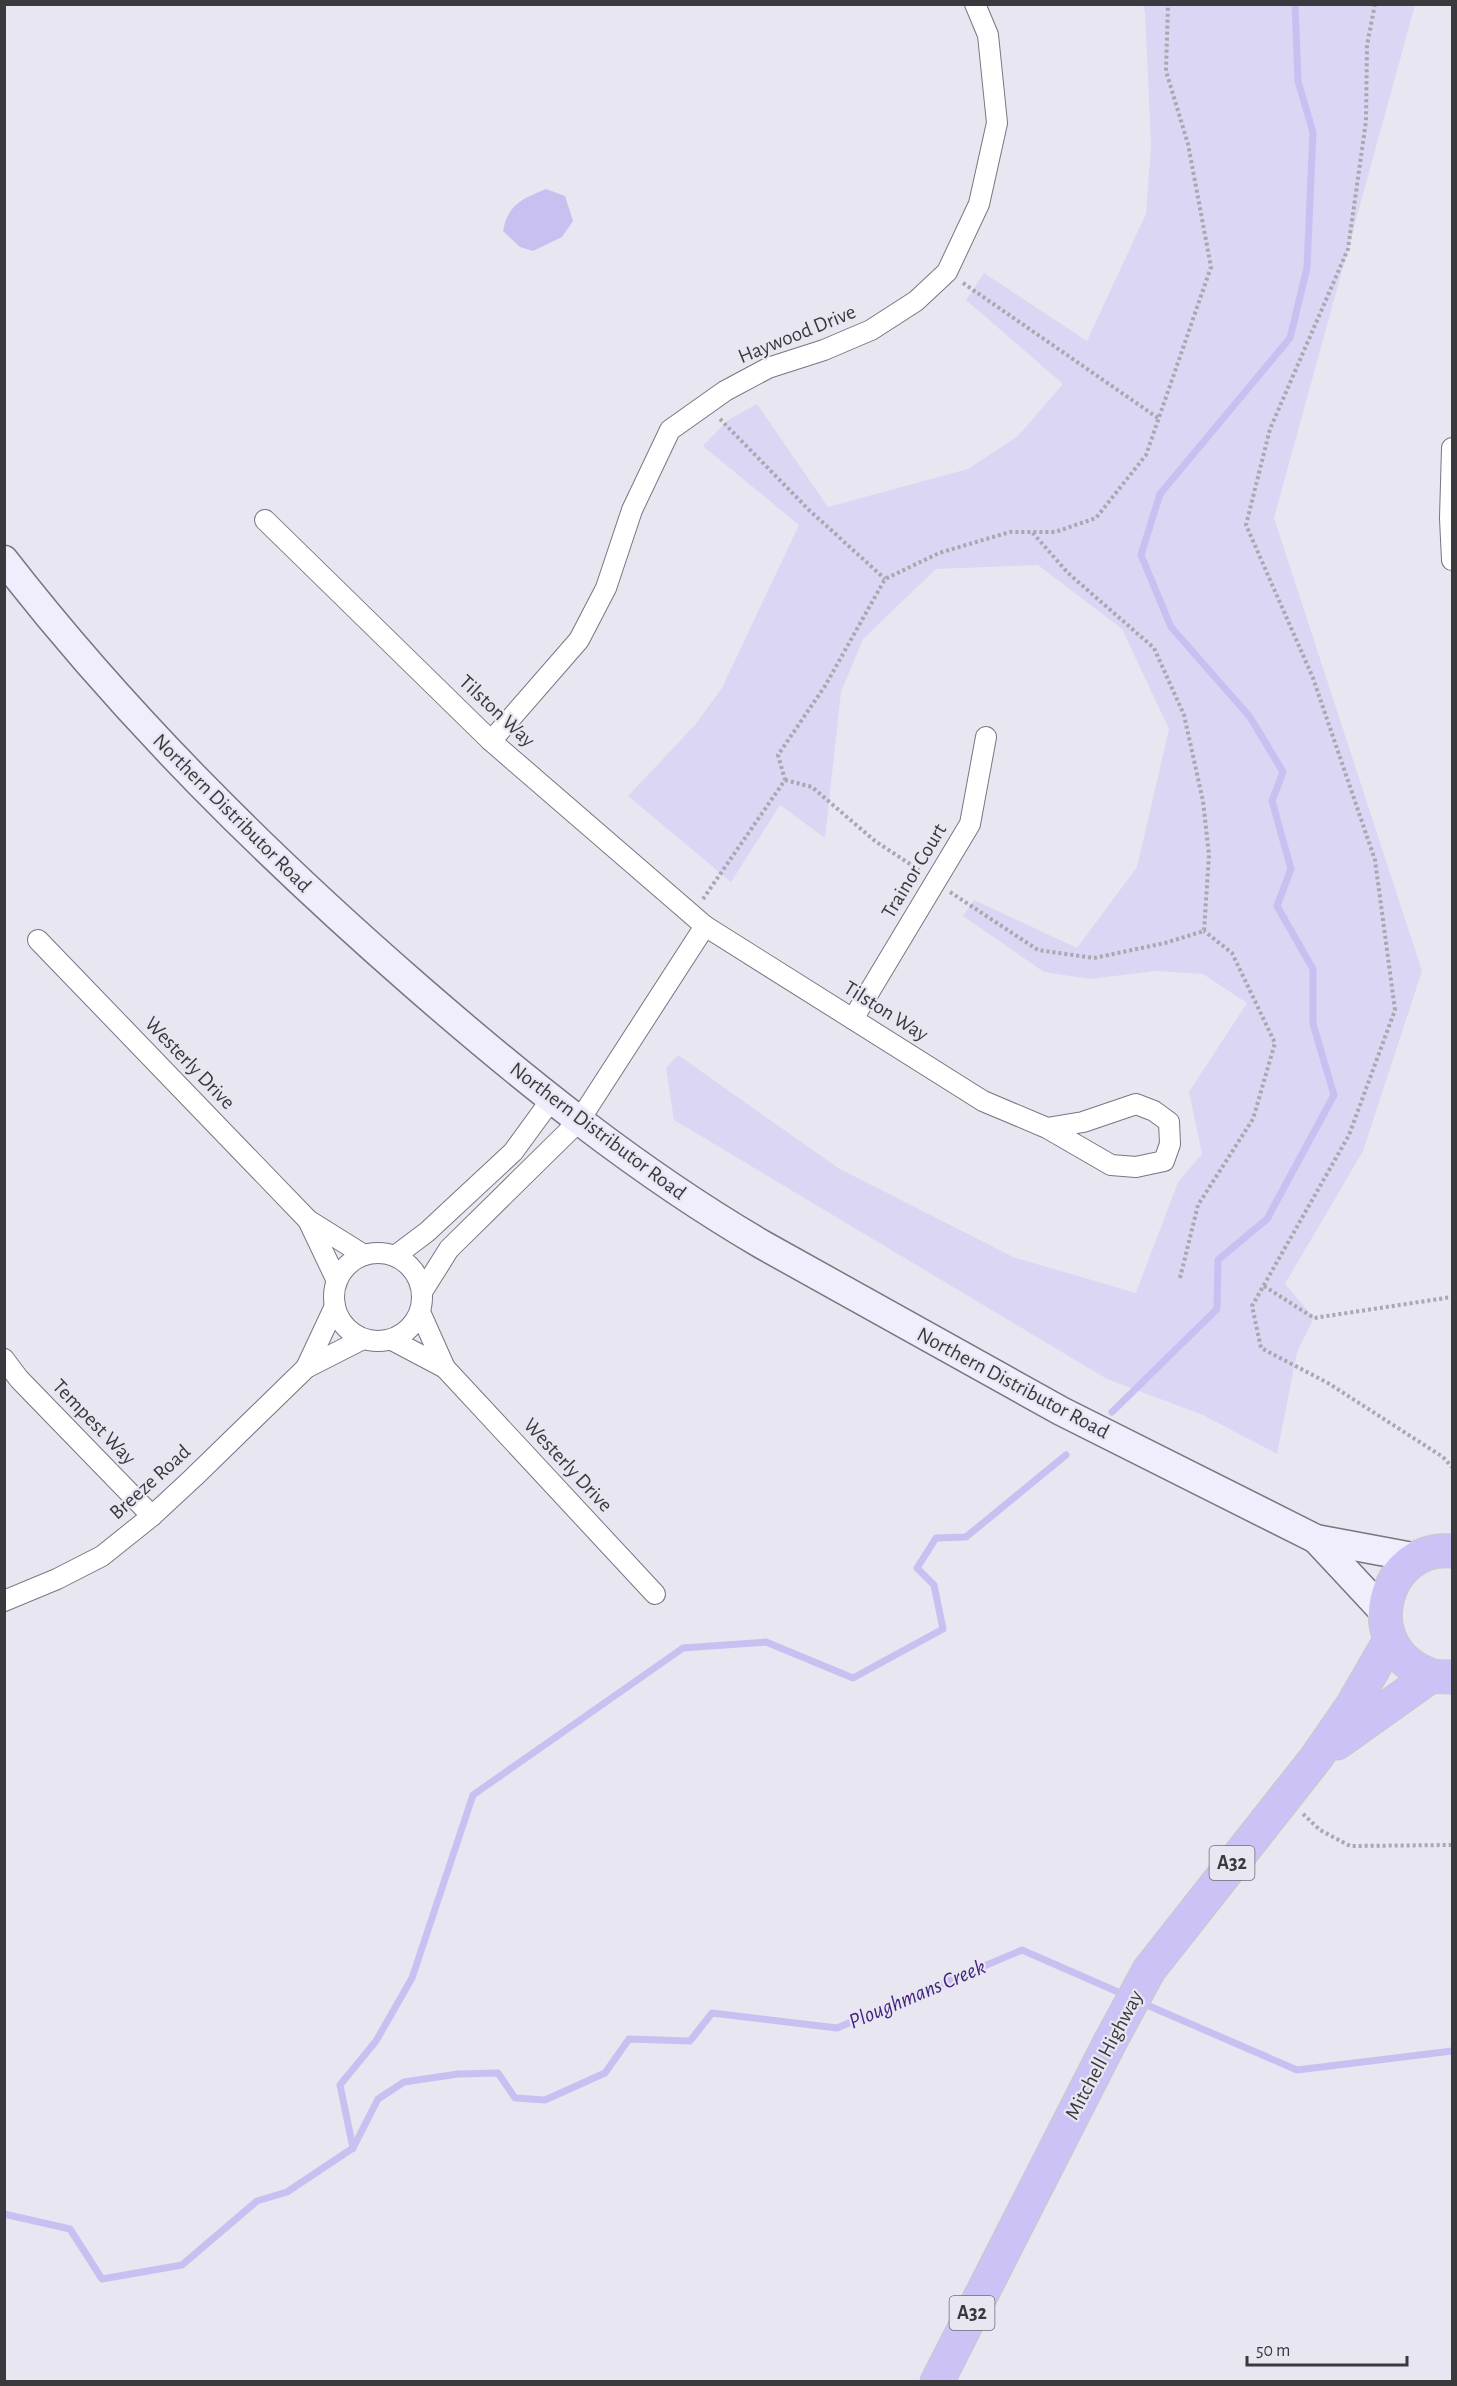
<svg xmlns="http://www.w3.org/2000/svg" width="1457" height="2386" viewBox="0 0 1457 2386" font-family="'Alegreya Sans',sans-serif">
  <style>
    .green { fill: #dbd6f3 }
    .water { fill: #c9c0f2 }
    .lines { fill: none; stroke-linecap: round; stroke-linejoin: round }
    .stream { stroke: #c9c0f2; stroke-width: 7 }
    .street-casing { stroke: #787680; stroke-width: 22 }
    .secondary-casing { stroke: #787680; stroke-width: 31 }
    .highway-casing { stroke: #c8c8c9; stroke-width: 35 }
    .path { stroke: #a9a7b0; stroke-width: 4; stroke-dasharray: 3 3; stroke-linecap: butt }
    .street { stroke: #fff; stroke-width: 20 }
    .secondary { stroke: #f0edfc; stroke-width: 28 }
    .highway { stroke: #ccc2f5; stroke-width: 33 }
    .labels { text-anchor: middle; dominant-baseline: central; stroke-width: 4.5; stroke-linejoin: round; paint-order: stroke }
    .shield { fill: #e8e6f1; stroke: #6e6d74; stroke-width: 1.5 }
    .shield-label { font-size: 20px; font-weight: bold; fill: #3a393e }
    .street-label { font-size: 21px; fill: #3a393e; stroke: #e8e6f1 }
    .water-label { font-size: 22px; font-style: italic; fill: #43237f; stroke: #e8e6f1 }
  </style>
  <rect width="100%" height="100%" fill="#e8e6f1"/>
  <polygon class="green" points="1143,5 1415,5 1274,518 1422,971 1363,1151 1285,1284 1314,1318 1297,1352 1277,1454 1203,1415 1107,1379 674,1120 666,1068 678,1055 838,1168 1013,1257 1136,1293 1178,1182 1202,1154 1189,1092 1247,1003 1203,974 1155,971 1090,979 1044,972 963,916 974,900 1077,948 1137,867 1169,729 1122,629 1038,565 936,569 863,639 841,692 825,838 780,805 731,882 628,796 695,725 722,688 799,525 703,446 728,420 757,404 828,507 968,469 1018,436 1063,384 966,300 984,273 1087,341 1146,214 1151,146 1145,11"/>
  <path class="water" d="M546,189L565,196L573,221L562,237L533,251L520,247L503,231C508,204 522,199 546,189Z"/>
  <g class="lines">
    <g class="stream">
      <polyline points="1112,1412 1217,1309 1218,1260 1267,1219 1334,1095 1313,1024 1313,969 1277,906 1291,869 1272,801 1283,772 1250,717 1171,627 1141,555 1160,494 1290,338 1307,268 1313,132 1298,81 1295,4"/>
      <polyline points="1140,2002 1297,2070 1452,2051"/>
      <polyline points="353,2148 340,2085 376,2041 412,1978 473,1795 683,1648 766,1642 853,1678 943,1629 934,1585 917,1568 936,1538 966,1537 1066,1455"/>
      <polyline points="4,2214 70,2229 102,2279 182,2265 257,2201 287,2192 353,2148 378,2099 404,2082 458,2074 498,2073 515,2098 545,2100 605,2073 629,2039 690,2041 712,2013 837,2028 1022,1950 1125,1995"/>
    </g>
    <defs>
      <g id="street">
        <polyline points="1452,448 1450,518 1452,560"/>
        <polyline points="265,520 491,741 705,926 983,1101 1047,1128 1111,1165 1136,1167 1164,1161 1170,1144 1169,1122 1154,1111 1136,1104 1083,1122 1047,1128"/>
        <polyline points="491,741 579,640 606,588 632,510 670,430 725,391 768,368 824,350 871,330 916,301 947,272 979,204 997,123 988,35 975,4"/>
        <polyline points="38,940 308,1220 364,1255"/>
        <polyline points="853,1019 970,824 986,737"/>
        <polyline points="308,1220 337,1281"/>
        <circle cx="378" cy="1297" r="44"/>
        <polyline points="395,1256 427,1232 513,1152 551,1100"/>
        <polyline points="422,1292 449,1249 579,1121 705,926"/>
        <polyline points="420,1312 445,1368 655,1594"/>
        <polyline points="392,1340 445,1368"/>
        <polyline points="4,1359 19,1379 152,1516"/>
        <polyline points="306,1368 335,1306"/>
        <polyline points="4,1601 57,1579 102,1556 152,1516 194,1477 306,1368 363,1339"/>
      </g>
      <g id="secondary">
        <path d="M4,560C126,717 267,856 416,986C525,1081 638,1172 763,1245L1061,1411L1316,1539L1418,1558"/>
        <polyline points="1316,1539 1384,1612"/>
      </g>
      <g id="highway">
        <path d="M1452,1551C1383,1544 1355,1648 1430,1675C1436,1677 1445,1677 1452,1677"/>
        <polyline points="1337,1743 1431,1676"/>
        <polyline points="937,2382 1110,2042 1149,1970 1316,1758 1352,1706 1390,1640"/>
      </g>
    </defs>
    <use href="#street" class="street-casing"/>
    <use href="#secondary" class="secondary-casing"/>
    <use href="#highway" class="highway-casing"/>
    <g class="path">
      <polyline points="1375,4 1367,45 1366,121 1348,249 1270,429 1246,525 1313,678 1375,860 1395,1010 1349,1135 1252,1306 1261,1348 1328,1383 1443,1457 1452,1467"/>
      <polyline points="963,283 1158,418"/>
      <polyline points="720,419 809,510 885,579"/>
      <polyline points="785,780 812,787 875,841 919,870"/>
      <polyline points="950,892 1038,950 1094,958 1165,943 1204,931 1209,855 1203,801 1184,715 1154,648 1068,573 1032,532"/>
      <polyline points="703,899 785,780 778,755 825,686 885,579 939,553 1010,532 1055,532 1096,518 1146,455 1211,267 1188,144 1166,71 1168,4"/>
      <polyline points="1180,1278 1198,1205 1253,1119 1275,1043 1232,953 1204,931"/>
      <polyline points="1264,1286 1314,1318 1452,1297"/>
      <polyline points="1303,1814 1320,1830 1350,1846 1452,1845"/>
    </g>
    <use href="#street" class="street"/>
    <use href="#secondary" class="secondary"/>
    <use href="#highway" class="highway"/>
  </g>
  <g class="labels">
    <g class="shield">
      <rect x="1209.5" y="1846" width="45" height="34" rx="4.5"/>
      <rect x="949.5" y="2296" width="45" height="34" rx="4.5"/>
    </g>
    <g class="shield-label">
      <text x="1232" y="1863">A32</text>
      <text x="972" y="2313">A32</text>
    </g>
    <g class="street-label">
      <text transform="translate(797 334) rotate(-22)">Haywood Drive</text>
      <text transform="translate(497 711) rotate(43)">Tilston Way</text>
      <text transform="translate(232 813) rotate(45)">Northern Distributor Road</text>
      <text transform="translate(914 871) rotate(-59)">Trainor Court</text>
      <text transform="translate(886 1011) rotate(32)">Tilston Way</text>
      <text transform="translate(190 1063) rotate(46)">Westerly Drive</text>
      <text transform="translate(598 1131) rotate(37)">Northern Distributor Road</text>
      <text transform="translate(1013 1383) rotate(28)">Northern Distributor Road</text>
      <text transform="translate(94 1422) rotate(46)">Tempest Way</text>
      <text transform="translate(568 1465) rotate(47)">Westerly Drive</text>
      <text transform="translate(150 1482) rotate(-42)">Breeze Road</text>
      <text transform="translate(1104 2055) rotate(-62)">Mitchell Highway</text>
    </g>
    <g class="water-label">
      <text transform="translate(917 1994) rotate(-23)">Ploughmans Creek</text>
    </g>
  </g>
  <rect width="1457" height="2386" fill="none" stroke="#3a393e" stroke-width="12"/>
  <path d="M1247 2356v9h160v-9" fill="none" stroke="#3a393e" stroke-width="3"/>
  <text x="1256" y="2356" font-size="18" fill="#3a393e" stroke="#e8e6f1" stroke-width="4.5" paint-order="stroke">50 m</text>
</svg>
